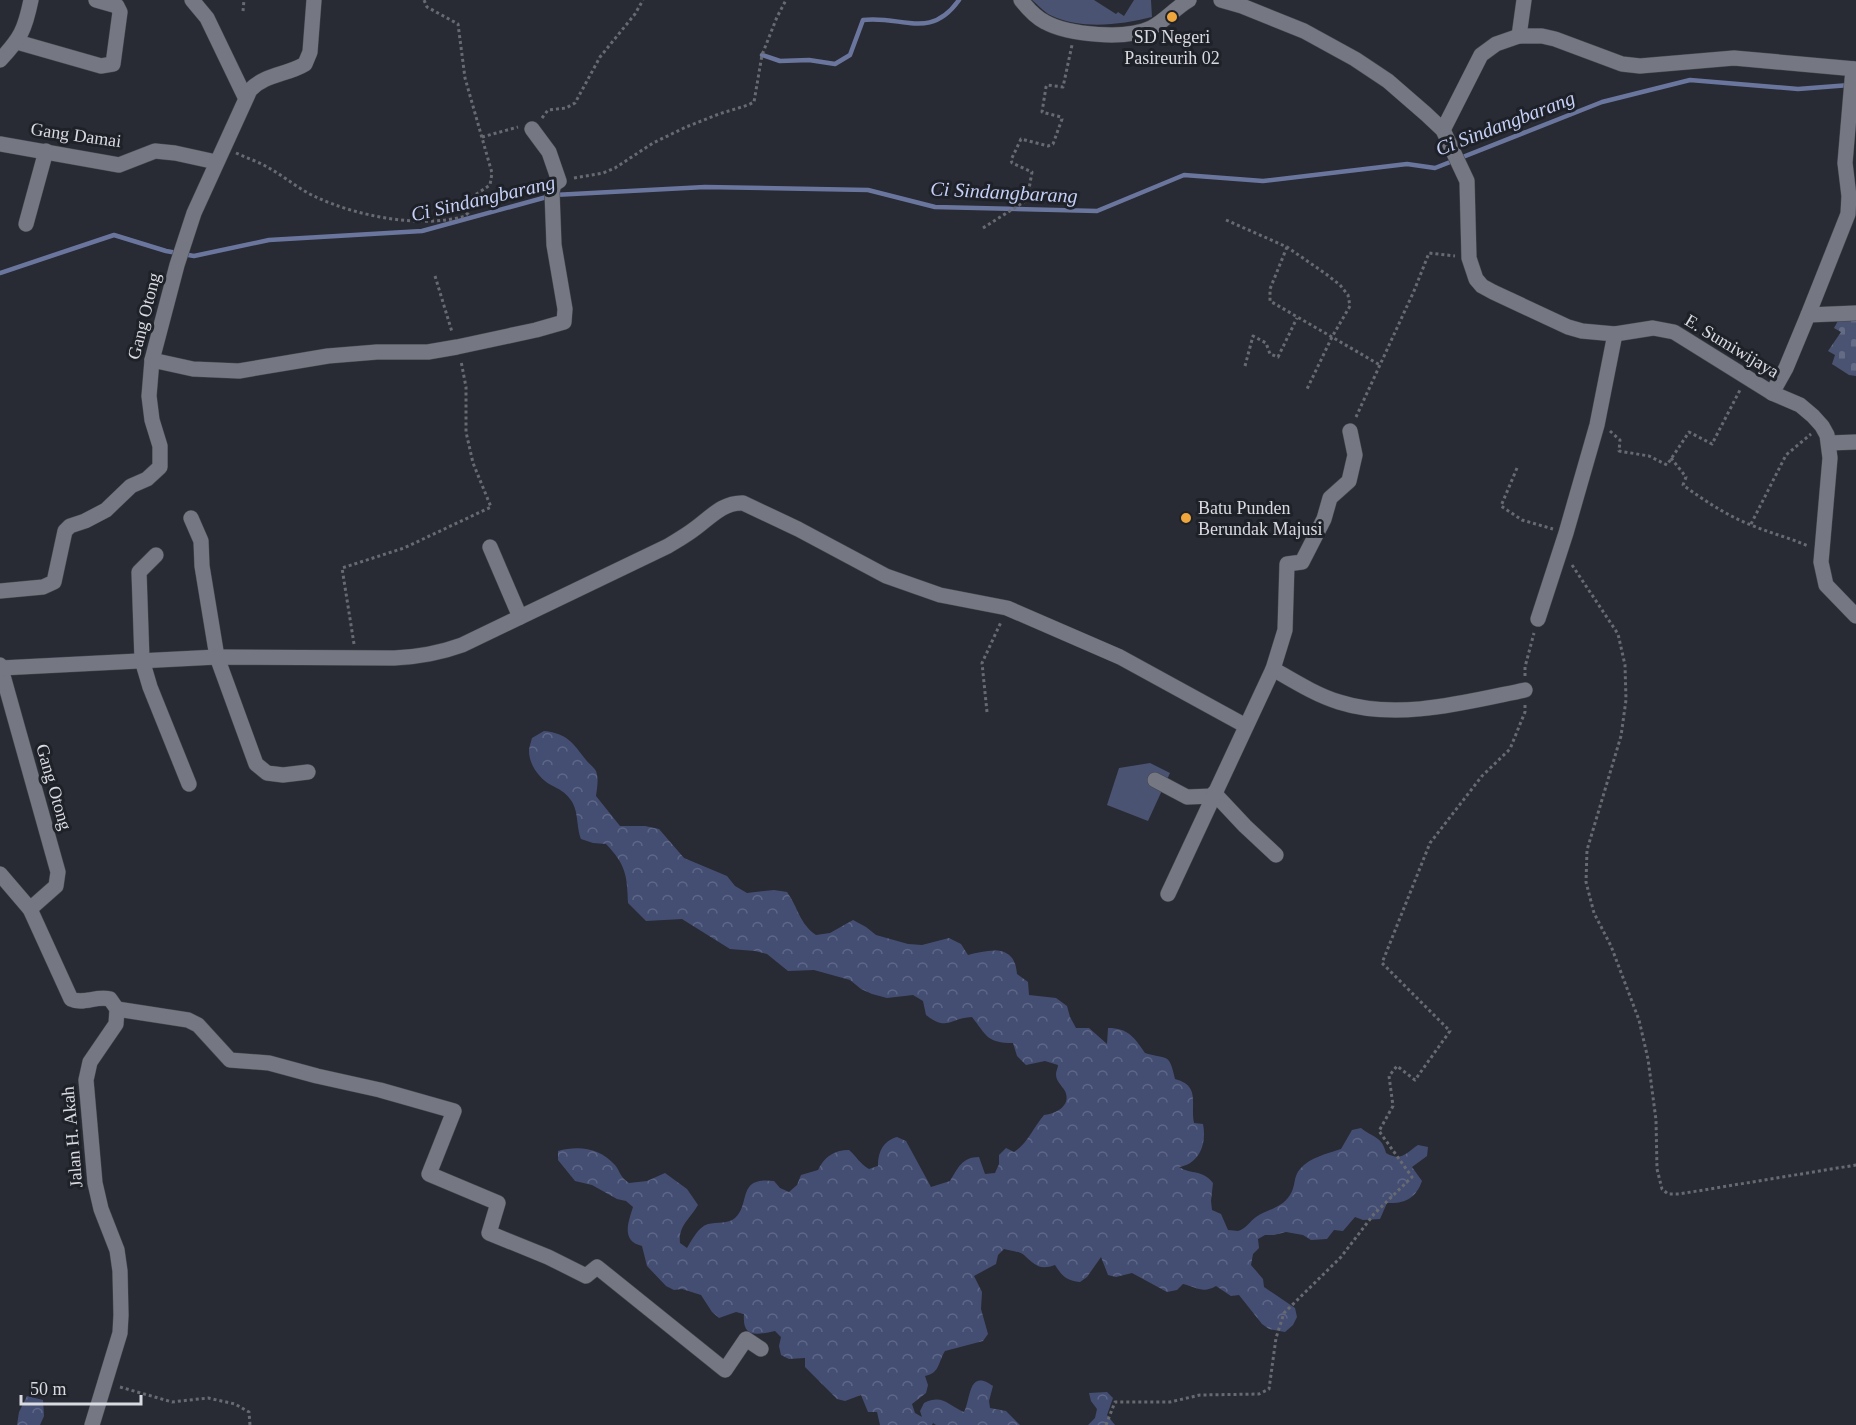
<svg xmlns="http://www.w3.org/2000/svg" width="1856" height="1425" viewBox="0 0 1856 1425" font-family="Georgia,serif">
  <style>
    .green { fill: #4a5371 }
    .forest { fill: url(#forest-crowns) }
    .cemetery { fill: url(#cemetery-stones) }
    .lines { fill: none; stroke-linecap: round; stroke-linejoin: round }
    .stream { stroke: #6b769e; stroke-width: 4.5 }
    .minor-casing { stroke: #45474e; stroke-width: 16 }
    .path { stroke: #676a71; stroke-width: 3; stroke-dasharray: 3 3; stroke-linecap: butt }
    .minor { stroke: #757882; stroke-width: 15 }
    .poi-dot { fill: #efa73d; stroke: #1f2129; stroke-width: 2 }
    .labels { text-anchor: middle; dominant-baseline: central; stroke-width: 6; stroke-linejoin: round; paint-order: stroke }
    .poi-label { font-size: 18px; fill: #dadbe1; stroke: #1f2129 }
    .street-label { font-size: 18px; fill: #dadbe1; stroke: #1f2129 }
    .water-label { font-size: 20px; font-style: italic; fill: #c6d1f8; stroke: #1f2129 }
  </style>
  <defs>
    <pattern id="forest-crowns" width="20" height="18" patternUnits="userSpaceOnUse" patternTransform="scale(1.5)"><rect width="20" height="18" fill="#444e73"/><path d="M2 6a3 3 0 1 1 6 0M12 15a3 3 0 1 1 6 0" fill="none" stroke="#5e6787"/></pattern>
    <pattern id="cemetery-stones" width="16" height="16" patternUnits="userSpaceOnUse" patternTransform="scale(1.5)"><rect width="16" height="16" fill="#4a5371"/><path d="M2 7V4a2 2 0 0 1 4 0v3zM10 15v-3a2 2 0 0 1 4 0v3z" fill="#646b85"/></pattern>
  </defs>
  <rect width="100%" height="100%" fill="#282b33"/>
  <g class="green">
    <path d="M1032,0H1094L1116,14L1118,12L1124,16L1134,0H1151L1152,17C1120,25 1081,30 1050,15C1044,12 1038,5 1032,0Z"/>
    <polygon points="1150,763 1170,773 1148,821 1107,805 1119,768"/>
  </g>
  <g class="forest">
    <path d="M544,731C568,734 572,742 586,760C589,764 594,767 596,771C599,779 597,788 596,796L620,826H645L659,829L684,858L727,876L735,886L747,893L774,890L787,892C799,909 799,923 816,935L830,933L853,920L866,927L876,935L908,944L922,945L949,938L961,944L968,955C991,949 1015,944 1017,974L1028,982L1029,995L1056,998L1067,1006L1070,1017L1076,1028H1089L1107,1044L1108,1028C1128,1028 1134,1037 1145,1053C1168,1060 1169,1052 1175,1079C1201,1086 1190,1103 1194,1123L1203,1124C1207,1144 1199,1164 1179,1167C1192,1175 1202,1169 1213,1183L1211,1201L1212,1210L1221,1214L1228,1230C1231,1230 1235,1231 1238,1231C1246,1229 1250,1221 1256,1217C1268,1209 1282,1208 1290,1195C1296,1186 1293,1177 1300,1169C1310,1157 1327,1154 1341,1149L1352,1130L1361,1128C1373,1138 1382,1136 1386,1153C1401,1162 1406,1153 1418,1145L1428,1147L1427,1156L1412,1167L1422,1181C1416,1198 1405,1204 1387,1203L1380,1219L1363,1220L1355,1217L1343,1231L1334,1230L1327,1239L1311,1240L1303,1235L1286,1232L1274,1235H1265L1258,1239L1259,1248L1253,1254L1251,1265L1263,1279L1264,1287L1295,1308L1297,1317L1293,1325L1285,1332L1269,1329L1262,1324L1239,1295L1231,1296L1216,1286C1203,1294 1196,1287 1183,1284L1177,1290L1167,1292L1132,1273L1116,1277L1108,1275L1101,1257L1087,1277L1080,1282C1067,1281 1062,1276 1055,1265C1039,1271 1034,1264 1024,1255C1019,1251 1010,1251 1004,1249L998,1255L996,1264L974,1276L982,1292L981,1309L988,1334L983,1341L945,1351C938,1362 940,1373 925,1376L928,1385L926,1393L912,1404L915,1413L922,1417L920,1411L924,1403C943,1394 947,1405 964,1412C971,1399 968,1368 993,1386L989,1401L990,1408L1006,1411L1020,1425H936L933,1423L932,1425H880L877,1412H868L861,1395L845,1401L837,1399L805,1367V1358L789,1359L781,1355L779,1346L781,1337L775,1331C756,1335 742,1338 744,1314L736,1312L719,1318L712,1312L701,1295L682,1289L674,1290L666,1286L647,1266L642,1246C621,1241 628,1223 633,1207L626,1201L617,1199L592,1185L575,1181L558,1160V1151C579,1145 600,1148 615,1165C621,1173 620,1177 629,1183L647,1181L665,1173L687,1189L698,1205C690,1219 678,1226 680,1243L687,1248C692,1240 698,1227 708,1224C717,1222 728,1224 735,1218C751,1204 736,1176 774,1181L780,1188L789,1192L797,1185L801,1175L818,1170C824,1157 834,1150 849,1150C856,1156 860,1164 869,1169L878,1166C878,1152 883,1141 897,1137L906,1141L931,1187L950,1181C958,1168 962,1157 979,1157L985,1174L995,1173L999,1164V1155L1006,1148L1014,1152C1028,1143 1033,1128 1044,1115C1055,1114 1072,1106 1065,1091C1062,1085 1056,1082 1056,1074C1056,1071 1058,1068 1058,1065L1045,1061L1026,1065L1017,1056L1013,1043C987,1043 987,1036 972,1017C949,1018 948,1032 926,1015L923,1001L913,995L887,998L872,994L861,989L850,980L814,970L788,971L767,954L755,951L730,949L682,919L646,921L628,903C627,875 626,865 606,844L593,843L581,839C576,826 579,810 570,799C565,792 559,789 551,785C540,779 529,765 529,751C529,747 531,742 532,738Z"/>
    <polygon points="1107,1392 1113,1398 1107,1415 1115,1425 1088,1425 1095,1418 1097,1409 1091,1401 1089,1393"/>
    <polygon points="27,1396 43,1400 44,1416 40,1425 17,1425 19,1412"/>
  </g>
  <polygon class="cemetery" points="1856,318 1856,376 1849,375 1832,364 1835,355 1828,351 1841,332 1834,328 1839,319"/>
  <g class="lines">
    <g class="stream">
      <path d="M762,55L780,61L809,60L835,64L850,55L863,20C902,15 930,41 959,0"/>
      <polyline points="0,273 114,235 166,251 194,256 269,240 422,231 554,195 705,187 868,190 935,207 1097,211 1184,175 1263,181 1407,164 1435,168 1602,102 1690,80 1798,89 1850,85"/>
    </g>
    <defs>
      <g id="minor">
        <polyline points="192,0 207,18 245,97"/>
        <path d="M1021,0C1028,9 1035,17 1045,22C1069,35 1126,40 1151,28C1165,21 1175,8 1189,0"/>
        <polyline points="1221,0 1242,6 1304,31 1355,59 1388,81 1426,114 1443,130 1467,181 1469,258 1476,279 1482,286 1493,292 1568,327 1582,331 1615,334 1653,328 1674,332 1772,393 1800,405 1813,416 1822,426 1827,435 1830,458 1821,562 1826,585 1856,616"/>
        <polyline points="1519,36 1524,0"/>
        <polyline points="17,42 101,66 113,64 120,12 117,6 96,0"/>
        <path d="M0,60C21,38 25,29 31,0"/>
        <polyline points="1443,130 1481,55 1496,44 1519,36 1542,36 1555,39 1622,64 1640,66 1734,58 1856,69"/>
        <polyline points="0,144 119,165 155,151 175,153 216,162"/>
        <polyline points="26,224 46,151"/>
        <polyline points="1808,315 1856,313"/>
        <polyline points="152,360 193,369 239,371 328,356 377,352 428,352 457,347 536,330 564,322 565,309 554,245 552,192 554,184 559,181 549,152 532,129"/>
        <polyline points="1772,393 1786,368 1808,315 1848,214 1849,196 1845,163 1853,69"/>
        <polyline points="1829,443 1856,442"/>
        <polyline points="191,518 201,541 202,566 217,657 256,764 267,773 283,775 308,772"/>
        <polyline points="490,547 520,617"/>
        <polyline points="156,555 139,572 142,660 150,687 189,784"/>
        <path d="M0,591L43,587L54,582L65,531L70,526L85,521L106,510L131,486L147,479L160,467V446L152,420L149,396L152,360L177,265L194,213L250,90C265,74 287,75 305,64L310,52L314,0"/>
        <polyline points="1538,619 1566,533 1597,425 1615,334"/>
        <polyline points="0,665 58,872 56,886 30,909"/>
        <path d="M1,668L217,657L394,658C418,657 440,653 462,645L668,546C676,541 685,536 693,530C709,519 722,502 743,503L798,529L886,576L940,595L1007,608L1120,657L1246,726"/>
        <path d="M1273,669C1294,681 1316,695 1339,702C1398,721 1466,702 1525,690"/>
        <polyline points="1155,780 1187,797 1213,796"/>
        <polyline points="1214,793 1245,826 1276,855"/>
        <path d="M0,874L30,909L71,999C83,1005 97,995 110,999L117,1009L116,1024L90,1062L86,1080L95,1183L101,1209L117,1250L120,1271L121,1315L120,1333L92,1425"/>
        <polyline points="1168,894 1273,669 1285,630 1287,564 1302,562 1324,519 1330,498 1349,481 1355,455 1350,431"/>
        <polyline points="117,1009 188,1020 198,1025 230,1060 269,1063 317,1076 380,1090 454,1111 429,1174 498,1203 489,1233 548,1257 586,1276 597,1267 725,1370 746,1339 761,1349"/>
      </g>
    </defs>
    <use href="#minor" class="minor-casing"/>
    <g class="path">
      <polyline points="243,11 244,0"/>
      <polyline points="542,118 548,110 566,108 575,103 600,57 635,14 643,0"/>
      <polyline points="482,137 518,127"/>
      <path d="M236,153C247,158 259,162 269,168C285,177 300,190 316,197C356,216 422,229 465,216L468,213L472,197L490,185L492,173L465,78L458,24L427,7L424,0"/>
      <polyline points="574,178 603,173 615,168 653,143 686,127 719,114 748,105 754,102 762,55 777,17 786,0"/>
      <polyline points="1226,220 1287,247 1326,274 1340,285 1348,295 1350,306 1332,337 1307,389"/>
      <polyline points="983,228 1027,200 1032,172 1012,163 1011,160 1021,139 1048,146 1053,144 1062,119 1061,117 1042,112 1046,87 1047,85 1063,87 1072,45"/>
      <polyline points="1287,247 1270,289 1270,301 1380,365"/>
      <polyline points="435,276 452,332"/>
      <polyline points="1245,366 1253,336 1266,343 1270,354 1278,357 1297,318"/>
      <polyline points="1356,417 1414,291 1429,253 1455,256"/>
      <polyline points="1610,431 1620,440 1619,451 1649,456 1667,465 1689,432 1712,444 1740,390"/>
      <path d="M1671,458L1686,477L1683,485C1705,501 1726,515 1751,525C1770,533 1790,538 1808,546"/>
      <polyline points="1517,468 1501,506 1522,520 1553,529"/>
      <polyline points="1751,524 1786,455 1811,434"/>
      <polyline points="1572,565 1618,634 1625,665 1626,700 1621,736 1587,850 1586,882 1594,913 1611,946 1639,1020 1648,1059 1656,1120 1657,1169 1662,1189 1668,1194 1679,1194 1856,1165"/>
      <polyline points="354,644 342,568 404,548 491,507 473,463 466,432 466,387 461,361"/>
      <polyline points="1525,676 1525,667 1534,633"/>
      <polyline points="987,712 982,663 1001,622"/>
      <polyline points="120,1387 172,1402 208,1398 235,1404 249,1412 250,1425"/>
      <polyline points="1106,1425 1115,1402 1170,1402 1200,1395 1259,1394 1269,1389 1276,1338 1284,1313 1341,1257 1374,1214 1412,1177 1379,1131 1393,1106 1389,1076 1397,1066 1415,1080 1450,1031 1382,963 1430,843 1482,776 1510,749 1525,712 1525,704"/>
    </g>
    <use href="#minor" class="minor"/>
  </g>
  <g class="poi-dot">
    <circle cx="1172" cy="17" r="6"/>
    <circle cx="1186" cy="518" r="6"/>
  </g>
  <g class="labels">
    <g class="poi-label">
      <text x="1172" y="37">SD Negeri<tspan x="1172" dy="21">Pasireurih 02</tspan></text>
      <text x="1198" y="508" text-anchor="start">Batu Punden<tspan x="1198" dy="21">Berundak Majusi</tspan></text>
    </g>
    <g class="street-label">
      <text transform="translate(76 135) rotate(8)">Gang Damai</text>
      <text transform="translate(144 316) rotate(-76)">Gang Otong</text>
      <text transform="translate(1732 346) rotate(31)">E. Sumiwijaya</text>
      <text transform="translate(54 787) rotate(74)">Gang Otong</text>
      <text transform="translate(72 1137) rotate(-95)">Jalan H. Akah</text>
    </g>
    <g class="water-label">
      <text transform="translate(1505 123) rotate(-21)">Ci Sindangbarang</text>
      <text transform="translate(1004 192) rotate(3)">Ci Sindangbarang</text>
      <text transform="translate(483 198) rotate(-13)">Ci Sindangbarang</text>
    </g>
  </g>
  <path d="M21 1395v9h120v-9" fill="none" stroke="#dadbe1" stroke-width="3"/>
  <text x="30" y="1395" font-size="18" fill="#dadbe1" stroke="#1f2129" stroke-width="4.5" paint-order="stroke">50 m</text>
</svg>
